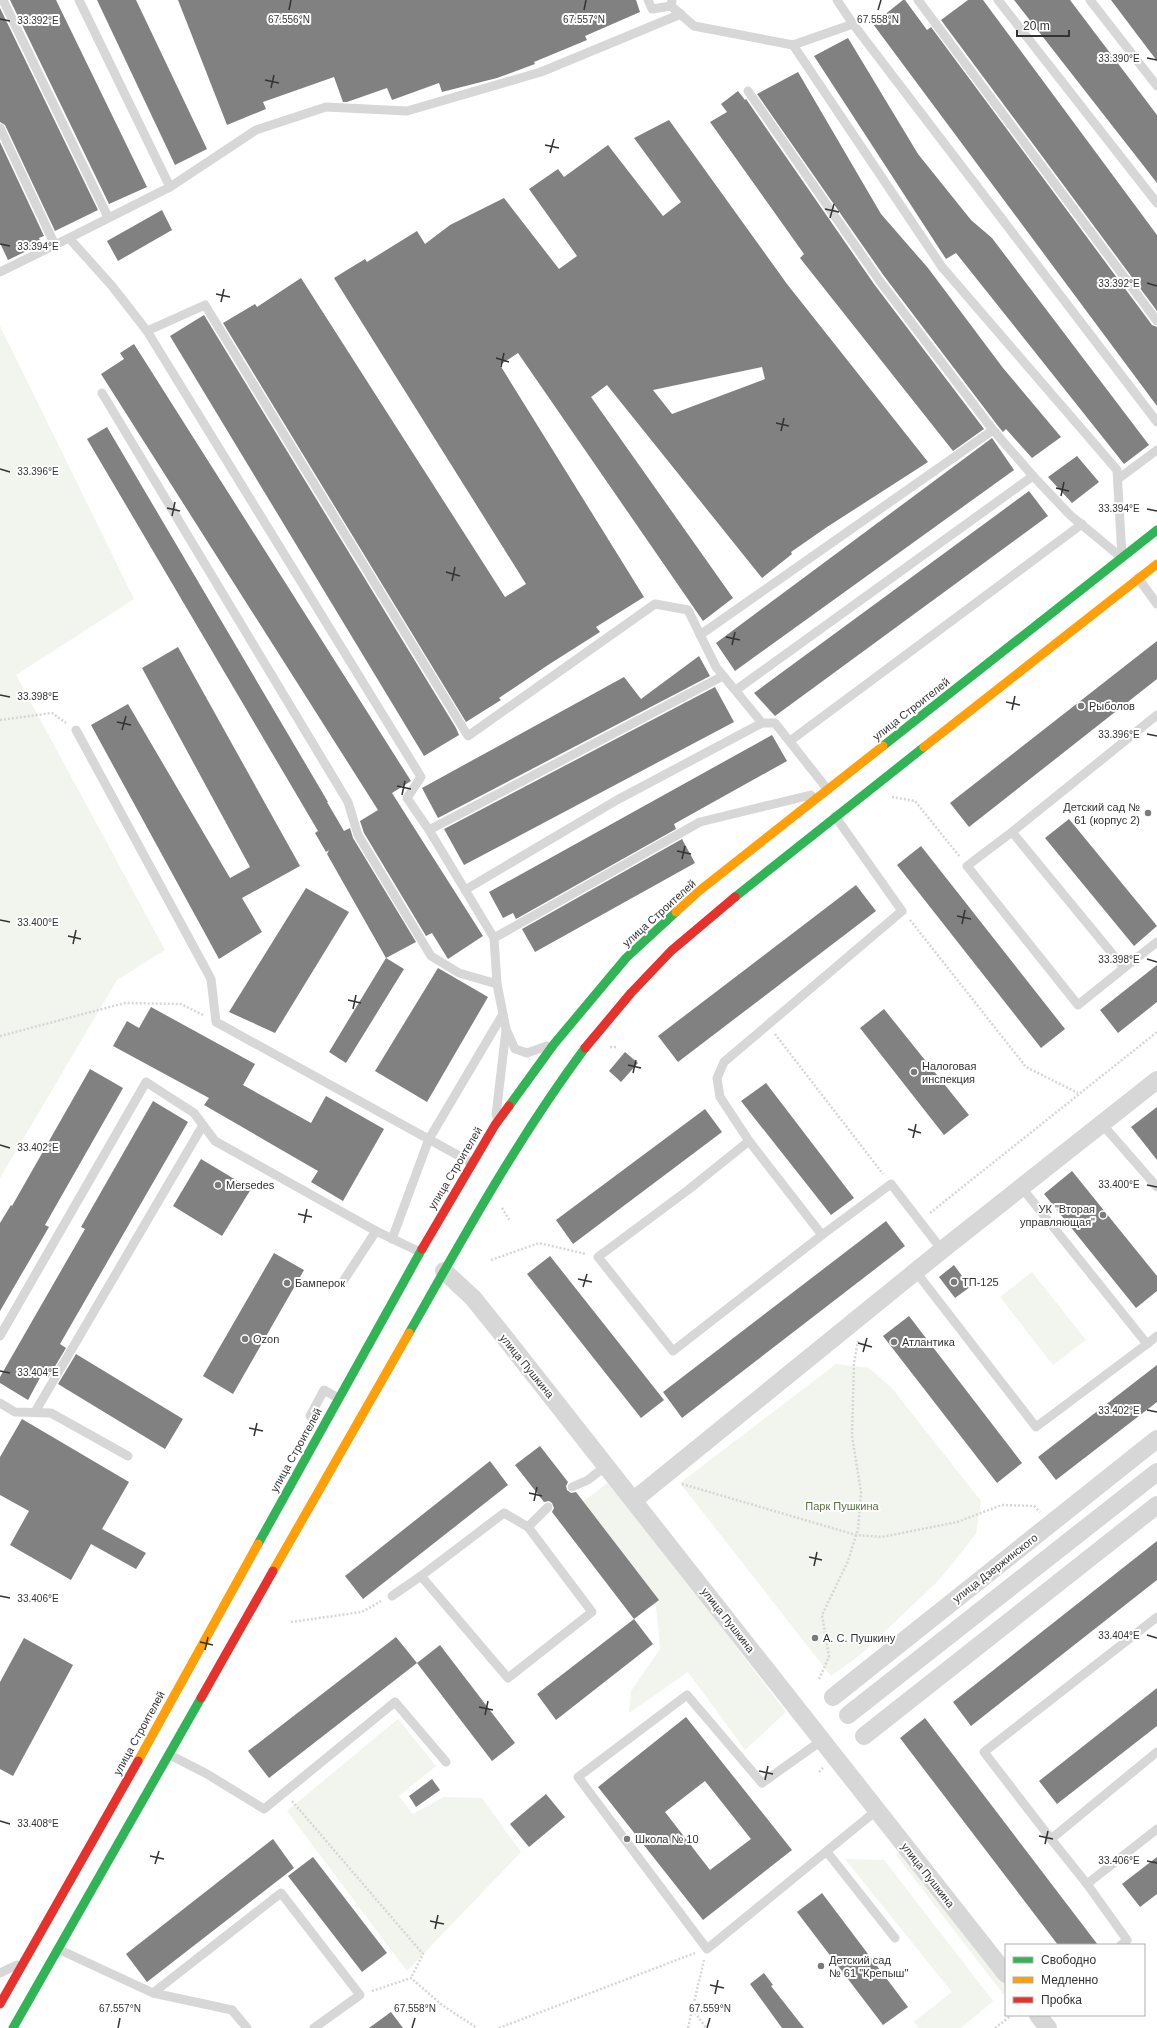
<svg xmlns="http://www.w3.org/2000/svg" width="1157" height="2028" viewBox="0 0 1157 2028" font-family="Arial,sans-serif">
  <style>
    .green { fill: #f1f5ed }
    .building { fill: #818181; fill-rule: evenodd }
    .lines { fill: none; stroke-linecap: round; stroke-linejoin: round }
    .path { stroke: #d6d6d6; stroke-width: 2.5; stroke-dasharray: 2 2; stroke-linecap: butt }
    .lane { stroke: #d7d7d7; stroke-width: 9 }
    .street { stroke: #d7d7d7; stroke-width: 18 }
    .fast { stroke: #30b455; stroke-width: 9 }
    .slow { stroke: #ff9f0a; stroke-width: 9 }
    .jam { stroke: #e5322d; stroke-width: 9 }
    .ticks { fill: none; stroke: #333; stroke-width: 1.5 }
    .poi-dot { fill: #7a7a7a; stroke: #fff; stroke-width: 1.5 }
    .labels { text-anchor: middle; dominant-baseline: central; stroke-width: 4; stroke-linejoin: round; paint-order: stroke }
    .poi-label { font-size: 11px; fill: #333; stroke: #fff; text-anchor: start }
    .street-label { font-size: 11px; fill: #333; stroke: #fff }
    .park-label { font-size: 11px; fill: #56703f; stroke: #fff }
    .ticks-label { font-size: 10px; text-anchor: middle; fill: #333; stroke: #fff; stroke-width: 4; stroke-linejoin: round; paint-order: stroke }
  </style>
  <rect width="100%" height="100%" fill="#fff"/>
  <g class="green">
    <polygon points="0,326 134,599 16,675 165,950 117,980 0,1178"/>
    <polygon points="1032,1272 1086,1340 1053,1365 1000,1297"/>
    <polygon points="836,1364 869,1368 891,1387 981,1501 976,1534 939,1580 860,1655 831,1676 680,1483"/>
    <polygon points="610,1481 786,1712 745,1750 688,1672 629,1713 631,1691 660,1649 656,1606 580,1504"/>
    <polygon points="398,1719 436,1766 399,1796 413,1814 443,1797 482,1798 521,1852 407,1971 287,1811"/>
    <polygon points="906,1846 1006,1980 1004,1995 896,1855"/>
    <polygon points="845,1859 884,1860 993,2001 961,2028 919,2028 914,2022 952,1992"/>
  </g>
  <g class="building">
    <polygon points="10,0 56,0 147,187 109,204"/>
    <polygon points="97,0 136,0 207,149 175,165"/>
    <polygon points="178,0 636,0 640,12 585,36 587,40 534,62 535,64 497,78 442,92 439,83 392,100 387,88 347,102 343,102 334,77 263,102 266,109 227,125"/>
    <polygon points="903,0 905,0 927,30 931,27 1152,325 1157,327 1157,406 873,24"/>
    <polygon points="968,0 983,0 1157,235 1157,311 941,20"/>
    <polygon points="1014,0 1070,0 1157,115 1157,183"/>
    <polygon points="1111,0 1157,0 1157,61"/>
    <polygon points="0,8 98,210 55,231 5,125 0,122"/>
    <polygon points="848,38 918,154 971,220 992,238 1149,445 1124,464 956,253 946,259 814,56"/>
    <polygon points="798,72 881,214 928,268 1003,368 1061,437 1032,458 1006,429 1003,432 998,426 884,276 757,94"/>
    <polygon points="738,91 745,100 746,99 874,284 984,429 953,451 800,258 804,254 710,122 727,112 721,104"/>
    <path d="M669,120L787,284L928,462L827,527L791,552L792,554L762,578L607,385L591,397L733,598L703,621L518,353L500,365L644,597L596,627L600,632L548,665L499,698L501,700L466,722L223,323L255,304L257,307L301,278L505,597L526,584L334,278L365,259L367,262L417,231L425,244L450,225L504,198L559,269L577,256L529,189L558,169L564,177L608,145L663,216L681,202L634,138ZM762,367L765,379L672,414L653,390Z"/>
    <polygon points="0,142 44,236 39,238 41,244 8,260 0,243"/>
    <polygon points="162,210 172,230 118,261 107,241"/>
    <polygon points="204,315 456,728 459,735 424,756 170,336"/>
    <polygon points="134,344 411,781 392,793 483,936 448,959 432,933 426,936 364,833 360,821 378,810 101,374 124,359 120,353"/>
    <polygon points="107,427 328,802 327,802 344,831 350,828 353,838 416,942 386,958 327,854 329,850 326,852 315,833 318,831 87,439"/>
    <polygon points="992,438 1014,470 735,671 716,643"/>
    <polygon points="1077,456 1099,482 1072,503 1048,477"/>
    <polygon points="1029,491 1048,516 775,716 754,693"/>
    <polygon points="1157,641 1157,679 969,827 950,803"/>
    <polygon points="178,647 300,866 242,898 262,932 219,959 91,725 128,704 230,878 250,867 142,668"/>
    <polygon points="699,656 710,676 438,818 422,788 624,677 641,699"/>
    <polygon points="715,687 734,722 464,865 444,829"/>
    <polygon points="772,735 787,761 674,824 676,829 516,919 513,913 503,918 489,892"/>
    <polygon points="1069,819 1157,926 1134,946 1045,838"/>
    <polygon points="682,839 695,863 535,952 522,929"/>
    <polygon points="921,846 1065,1029 1041,1048 897,865"/>
    <polygon points="856,885 876,911 678,1062 658,1036"/>
    <polygon points="306,888 349,912 275,1033 229,1012"/>
    <polygon points="386,958 404,969 346,1063 329,1052"/>
    <polygon points="1157,965 1157,1002 1118,1033 1100,1010"/>
    <polygon points="438,968 488,997 427,1102 375,1071"/>
    <polygon points="151,1007 255,1064 243,1085 311,1123 326,1096 384,1129 343,1201 311,1182 318,1171 204,1105 209,1098 113,1046 127,1021 139,1028"/>
    <polygon points="884,1009 969,1115 944,1135 860,1028"/>
    <polygon points="625,1052 638,1063 621,1082 609,1071"/>
    <polygon points="90,1069 123,1088 45,1225 49,1227 0,1311 0,1223 11,1205 12,1206"/>
    <polygon points="766,1083 854,1198 831,1215 741,1101"/>
    <polygon points="153,1101 188,1122 60,1344 66,1348 48,1378 42,1374 28,1400 0,1383 0,1377 85,1229 81,1227"/>
    <polygon points="1157,1107 1157,1160 1131,1127"/>
    <polygon points="705,1109 722,1132 573,1244 556,1220"/>
    <polygon points="201,1159 251,1189 222,1236 173,1206"/>
    <polygon points="1072,1171 1157,1276 1157,1291 1136,1308 1044,1194"/>
    <polygon points="886,1221 905,1246 682,1418 663,1392"/>
    <polygon points="274,1253 304,1270 233,1394 203,1376"/>
    <polygon points="550,1256 664,1400 641,1418 527,1274"/>
    <polygon points="954,1265 970,1287 955,1298 939,1277"/>
    <polygon points="909,1316 1022,1463 997,1483 883,1336"/>
    <polygon points="76,1354 183,1419 165,1449 58,1384"/>
    <polygon points="1157,1365 1157,1402 1056,1480 1038,1457"/>
    <polygon points="22,1419 129,1482 102,1529 146,1553 136,1569 91,1544 71,1580 10,1545 29,1511 0,1495 0,1457"/>
    <polygon points="540,1446 568,1482 566,1486 567,1490 571,1493 576,1492 659,1600 634,1619 552,1512 554,1508 552,1503 549,1501 544,1502 515,1465"/>
    <polygon points="490,1461 508,1485 363,1599 345,1576"/>
    <polygon points="1157,1541 1157,1580 971,1726 953,1702"/>
    <polygon points="634,1619 653,1644 556,1720 537,1694"/>
    <polygon points="396,1637 417,1663 269,1778 248,1751"/>
    <polygon points="24,1638 73,1665 13,1776 0,1769 0,1682"/>
    <polygon points="440,1645 515,1743 492,1761 417,1663"/>
    <polygon points="1157,1688 1157,1726 1057,1804 1039,1781"/>
    <path d="M686,1717L792,1850L703,1920L598,1787ZM705,1781L751,1839L710,1870L665,1812Z"/>
    <polygon points="925,1718 1098,1945 1058,1945 900,1738"/>
    <polygon points="432,1779 440,1790 416,1807 409,1796"/>
    <polygon points="546,1794 565,1817 529,1847 510,1824"/>
    <polygon points="273,1839 294,1868 147,1982 126,1954"/>
    <polygon points="313,1857 387,1953 362,1972 288,1876"/>
    <polygon points="1157,1857 1157,1894 1140,1907 1122,1884"/>
    <polygon points="822,1893 908,2007 883,2025 797,1912"/>
    <polygon points="764,1973 773,1985 771,1986 804,2028 782,2028 750,1984"/>
    <polygon points="391,2012 403,2028 369,2028"/>
  </g>
  <g class="lines">
    <g class="path">
      <polyline points="0,720 52,713 66,723"/>
      <polyline points="892,797 915,801 960,857"/>
      <polyline points="910,920 1026,1067 1078,1093"/>
      <polyline points="775,1034 883,1174"/>
      <polyline points="0,1036 125,1003 181,1004 203,1015"/>
      <polyline points="610,1047 618,1047"/>
      <polyline points="502,1208 510,1221"/>
      <polyline points="930,1213 1157,1032"/>
      <polyline points="491,1260 539,1243 586,1254"/>
      <polyline points="682,1484 856,1535 882,1537 957,1522 1002,1505 1034,1506 1040,1512"/>
      <polyline points="291,1622 362,1612 381,1601"/>
      <polyline points="819,1679 829,1657 822,1615 848,1561 858,1529 861,1492 852,1436 854,1363 858,1341"/>
      <polyline points="819,1772 823,1768"/>
      <polyline points="292,1801 423,1954 411,1978"/>
      <polyline points="372,1991 411,1978 442,2005 477,2028"/>
      <polyline points="693,2009 706,2028"/>
      <polyline points="499,2028 695,1953"/>
      <polyline points="688,2028 704,1960"/>
      <polyline points="995,2028 1012,2015"/>
    </g>
    <g class="lane">
      <polyline points="3,0 108,217"/>
      <polyline points="79,0 170,187"/>
      <polyline points="648,0 652,9 671,6"/>
      <polyline points="672,0 671,6 694,26 793,45 942,267 1117,470 1122,556"/>
      <polyline points="837,0 853,24"/>
      <polyline points="918,0 1157,321"/>
      <polyline points="998,0 1157,203"/>
      <polyline points="1090,0 1157,86"/>
      <polyline points="793,45 853,24 1157,422"/>
      <polyline points="748,91 879,280 993,430 1033,476 1070,515 1122,558"/>
      <polyline points="0,128 55,245"/>
      <polyline points="69,238 170,187 256,130 326,107 407,111 541,72 681,14"/>
      <polyline points="0,272 69,238 112,286 147,331"/>
      <polyline points="102,393 348,802 358,835 431,956 459,973 497,984"/>
      <polyline points="1118,479 1157,450"/>
      <polyline points="1138,578 1157,604"/>
      <polyline points="700,635 993,430"/>
      <polyline points="736,690 1033,476"/>
      <polyline points="1157,715 1012,832 1124,968 1157,942"/>
      <polyline points="76,730 211,979 216,1022 472,1163"/>
      <polyline points="790,741 1082,524"/>
      <polyline points="835,816 902,911 724,1062 717,1078 720,1097 749,1141 822,1235 891,1184 942,1250"/>
      <polyline points="429,830 723,676"/>
      <polyline points="1012,832 967,866 1078,1005 1124,968"/>
      <polyline points="465,890 617,800 762,723"/>
      <polyline points="494,938 700,822 811,795"/>
      <polyline points="547,1046 527,1053 515,1049 506,1029 497,984 494,938 429,830 407,798 421,777 147,331 205,305 468,736 655,604 688,610 716,667 762,723 775,723 828,790"/>
      <polyline points="496,1115 506,1030"/>
      <polyline points="1102,1124 1157,1187"/>
      <polyline points="749,1141 688,1190 598,1257 673,1351 822,1235"/>
      <polyline points="1022,1188 1147,1344 1157,1336"/>
      <polyline points="392,1239 429,1139 503,1014"/>
      <polyline points="916,1272 1036,1427 1147,1344"/>
      <polyline points="344,1280 376,1231"/>
      <polyline points="0,1336 146,1082 194,1113 215,1141 376,1231 420,1252"/>
      <polyline points="0,1403 15,1412 51,1413 128,1456"/>
      <polyline points="35,1412 203,1125"/>
      <polyline points="310,1416 324,1390 338,1398"/>
      <polyline points="572,1487 588,1480 607,1465"/>
      <polygon points="504,1513 528,1527 592,1612 508,1678 421,1576"/>
      <polyline points="528,1527 548,1507"/>
      <polyline points="392,1596 421,1576"/>
      <polyline points="821,1741 762,1783 687,1695 578,1777 707,1949 877,1810"/>
      <polyline points="170,1755 207,1774 264,1809 395,1702 446,1762"/>
      <polyline points="1051,1839 984,1752 1157,1617"/>
      <polyline points="827,1852 895,1938"/>
      <polyline points="1087,1884 1157,1829"/>
      <polyline points="1121,1945 1127,1940 1087,1884 1051,1839 1157,1752"/>
      <polyline points="58,1949 153,1993 281,1893 360,1995 314,2028"/>
      <polyline points="0,1973 17,1965"/>
      <polyline points="153,1993 232,2010 247,2028"/>
    </g>
    <g class="street">
      <polyline points="444,1271 473,1298 502,1334 1006,1974"/>
      <polyline points="634,1500 942,1250 1157,1080"/>
      <polyline points="833,1697 1157,1439"/>
      <polyline points="848,1715 1157,1472"/>
      <polyline points="864,1736 1157,1505"/>
      <polyline points="1038,2015 1048,2028"/>
    </g>
    <g class="fast">
      <polyline points="883,746 1157,530"/>
      <polyline points="735,897 924,747"/>
      <polyline points="509,1106 554,1044 626,958 676,912"/>
      <path d="M409,1333C464,1236 518,1138 585,1048"/>
      <polyline points="258,1544 422,1249"/>
      <polyline points="13,2028 201,1698"/>
    </g>
    <g class="slow">
      <polyline points="924,747 1157,564"/>
      <polyline points="676,912 699,891 883,746"/>
      <polyline points="273,1571 409,1333"/>
      <polyline points="138,1761 258,1544"/>
    </g>
    <g class="jam">
      <polyline points="585,1048 631,993 671,951 735,897"/>
      <polyline points="422,1249 495,1125 509,1106"/>
      <polyline points="201,1698 273,1571"/>
      <polyline points="0,2004 138,1761"/>
    </g>
  </g>
  <path class="ticks" d="M289,10L291,0M584,10L586,0M878,10L881,0M0,19L10,21M1147,58L1157,60M265,80L279,83M271,88L274,75M545,145L559,148M550,153L554,139M825,209L839,212M830,218L834,204M0,244L10,246M1147,283L1157,286M216,294L230,297M221,302L224,289M496,358L509,362M501,367L504,353M776,423L789,426M781,431L784,418M0,469L10,472M1056,488L1069,491M1061,496L1064,482M167,508L180,511M1147,509L1157,511M172,516L175,502M446,572L460,576M452,581L455,567M726,637L740,640M732,645L735,632M0,695L10,697M1006,702L1020,705M1012,710L1015,696M117,722L131,725M122,730L126,716M1147,734L1157,736M397,786L411,789M402,795L405,781M677,851L691,854M682,859L685,846M957,916L971,919M0,920L10,922M962,924L965,910M68,936L81,939M73,944L76,930M1147,959L1157,962M348,1000L361,1003M353,1009L356,995M628,1065L641,1068M633,1073L636,1060M908,1129L921,1133M913,1138L916,1124M0,1145L10,1148M1147,1185L1157,1187M298,1214L312,1217M304,1223L307,1209M578,1279L592,1282M583,1287L587,1274M858,1343L872,1347M863,1352L867,1338M0,1371L10,1373M1147,1410L1157,1412M249,1428L263,1431M254,1436L257,1423M529,1493L542,1496M534,1501L537,1487M809,1557L822,1560M814,1566L817,1552M0,1596L10,1598M1147,1635L1157,1638M200,1642L213,1645M205,1650L208,1637M479,1707L493,1710M485,1715L488,1701M759,1771L773,1774M765,1780L768,1766M0,1821L10,1824M1039,1836L1053,1839M1045,1844L1048,1831M150,1856L164,1859M1147,1861L1157,1863M155,1864L159,1851M430,1921L444,1924M435,1929L438,1915M710,1985L724,1988M715,1994L718,1980M118,2028L120,2018M412,2028L415,2018M707,2028L710,2018"/>
  <g class="poi-dot">
    <circle cx="1081" cy="706" r="4"/>
    <circle cx="1148" cy="813" r="4"/>
    <circle cx="914" cy="1072" r="4"/>
    <circle cx="218" cy="1185" r="4"/>
    <circle cx="1103" cy="1215" r="4"/>
    <circle cx="954" cy="1282" r="4"/>
    <circle cx="287" cy="1283" r="4"/>
    <circle cx="245" cy="1339" r="4"/>
    <circle cx="894" cy="1342" r="4"/>
    <circle cx="815" cy="1638" r="4"/>
    <circle cx="627" cy="1839" r="4"/>
    <circle cx="821" cy="1966" r="4"/>
  </g>
  <g class="labels">
    <g class="poi-label">
      <text x="1089" y="706">Рыболов</text>
      <text x="1140" y="807" text-anchor="end">Детский сад №<tspan x="1140" dy="13">61 (корпус 2)</tspan></text>
      <text x="922" y="1066">Налоговая<tspan x="922" dy="13">инспекция</tspan></text>
      <text x="226" y="1185">Mersedes</text>
      <text x="1095" y="1209" text-anchor="end">УК "Вторая<tspan x="1095" dy="13">управляющая"</tspan></text>
      <text x="962" y="1282">ТП-125</text>
      <text x="295" y="1283">Бамперок</text>
      <text x="253" y="1339">Ozon</text>
      <text x="902" y="1342">Атлантика</text>
      <text x="823" y="1638">А. С. Пушкину</text>
      <text x="635" y="1839">Школа № 10</text>
      <text x="829" y="1960">Детский сад<tspan x="829" dy="13">№ 61 "Крепыш"</tspan></text>
    </g>
    <g class="street-label">
      <text transform="translate(911 709) rotate(-38)">улица Строителей</text>
      <text transform="translate(659 913) rotate(-42)">улица Строителей</text>
      <text transform="translate(455 1168) rotate(-59)">улица Строителей</text>
      <text transform="translate(527 1366) rotate(51)">улица Пушкина</text>
      <text transform="translate(296 1450) rotate(-61)">улица Строителей</text>
      <text transform="translate(995 1568) rotate(-38)">улица Дзержинского</text>
      <text transform="translate(728 1620) rotate(52)">улица Пушкина</text>
      <text transform="translate(139 1733) rotate(-61)">улица Строителей</text>
      <text transform="translate(928 1875) rotate(52)">улица Пушкина</text>
    </g>
    <g class="park-label">
      <text x="842" y="1506">Парк Пушкина</text>
    </g>
  </g>
  <g class="ticks-label">
    <text x="289" y="23">67.556°N</text>
    <text x="584" y="23">67.557°N</text>
    <text x="878" y="23">67.558°N</text>
    <text x="38" y="24">33.392°E</text>
    <text x="1119" y="62">33.390°E</text>
    <text x="38" y="250">33.394°E</text>
    <text x="1119" y="287">33.392°E</text>
    <text x="38" y="475">33.396°E</text>
    <text x="1119" y="512">33.394°E</text>
    <text x="38" y="700">33.398°E</text>
    <text x="1119" y="738">33.396°E</text>
    <text x="38" y="926">33.400°E</text>
    <text x="1119" y="963">33.398°E</text>
    <text x="38" y="1151">33.402°E</text>
    <text x="1119" y="1188">33.400°E</text>
    <text x="38" y="1376">33.404°E</text>
    <text x="1119" y="1414">33.402°E</text>
    <text x="38" y="1602">33.406°E</text>
    <text x="1119" y="1639">33.404°E</text>
    <text x="38" y="1827">33.408°E</text>
    <text x="1119" y="1864">33.406°E</text>
    <text x="120" y="2012">67.557°N</text>
    <text x="415" y="2012">67.558°N</text>
    <text x="710" y="2012">67.559°N</text>
  </g>
  <rect x="1005" y="1944" width="140" height="72" fill="#ffffff" stroke="#adadad"/>
  <rect x="1013" y="1957" width="20" height="6" fill="#30b455" stroke="#adadad"/>
  <text x="1041" y="1964" font-size="12" fill="#333333">Свободно</text>
  <rect x="1013" y="1977" width="20" height="6" fill="#ff9f0a" stroke="#adadad"/>
  <text x="1041" y="1984" font-size="12" fill="#333333">Медленно</text>
  <rect x="1013" y="1997" width="20" height="6" fill="#e5322d" stroke="#adadad"/>
  <text x="1041" y="2004" font-size="12" fill="#333333">Пробка</text>
  <path d="M1017 30v6h52v-6" fill="none" stroke="#333333" stroke-width="2"/>
  <text x="1023" y="30" font-size="12" fill="#333333" stroke="#ffffff" stroke-width="3" paint-order="stroke">20 m</text>
</svg>
